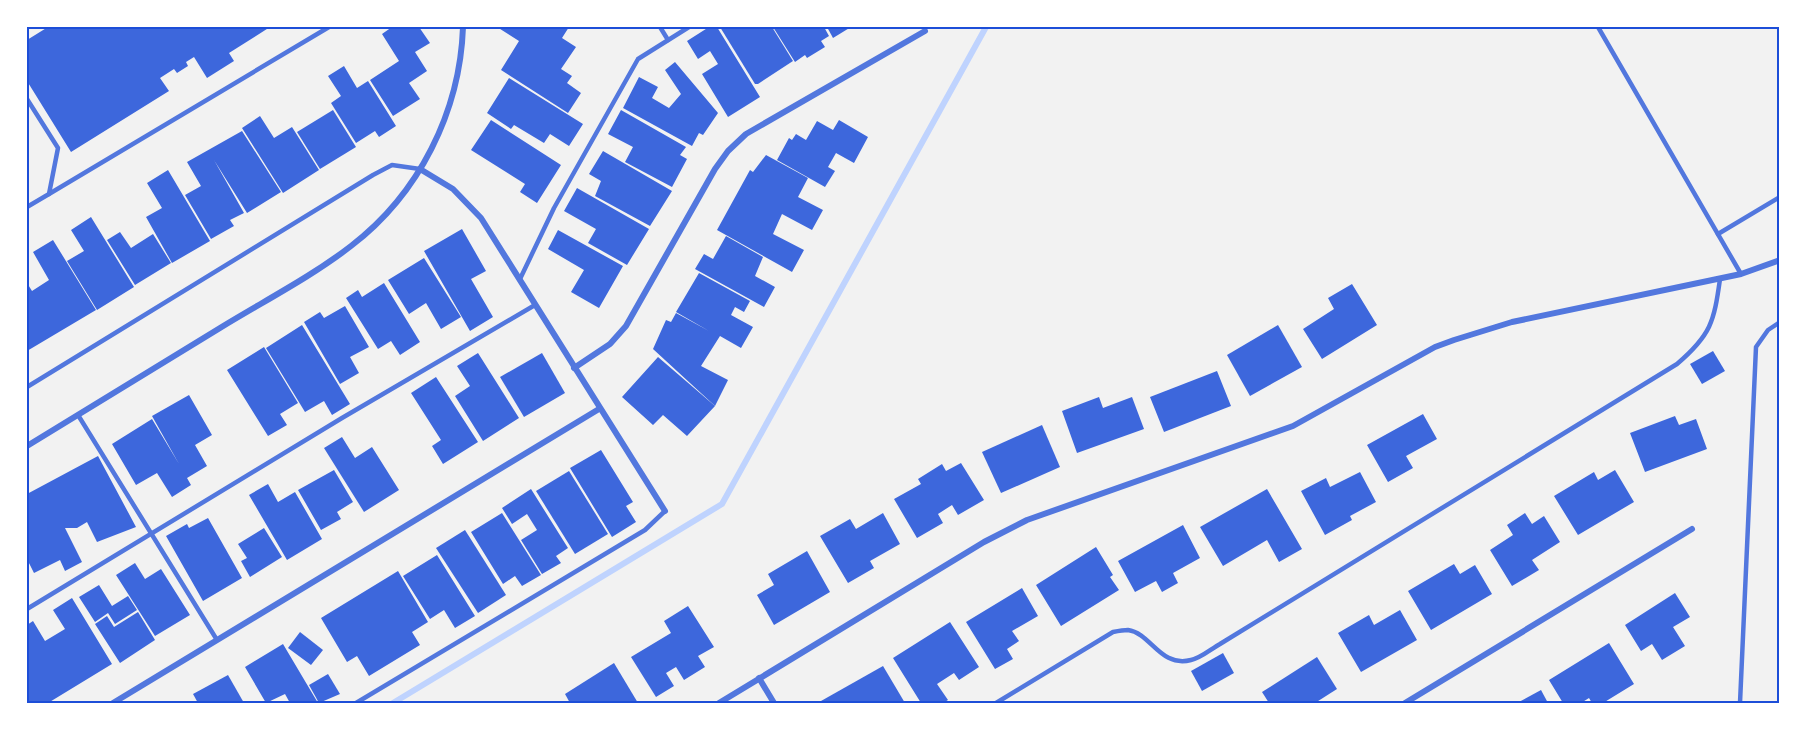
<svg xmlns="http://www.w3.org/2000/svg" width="1807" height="730" viewBox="0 0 1807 730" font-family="'Titillium Web',sans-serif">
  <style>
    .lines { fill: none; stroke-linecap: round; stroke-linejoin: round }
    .stream { stroke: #bfd3fe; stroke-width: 6 }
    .building { fill: #3d67dc }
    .service { stroke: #5277de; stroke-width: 4.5 }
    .minor { stroke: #5277de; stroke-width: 6 }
    .neatline { fill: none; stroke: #1d4ed8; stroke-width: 2 }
  </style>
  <rect width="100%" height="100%" fill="#f2f2f2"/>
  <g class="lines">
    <polyline class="stream" points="393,703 722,504 986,27"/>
  </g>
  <g class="building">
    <polygon points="48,27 270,27 229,53 234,61 207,78 194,57 186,62 188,66 177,73 174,69 160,78 169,91 71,152 27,81 27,40"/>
    <polygon points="392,27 419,27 430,43 415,52 427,71 409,83 420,99 393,116 370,80 399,61 382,34"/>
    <polygon points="497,27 569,27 562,38 576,47 561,69 572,76 567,83 581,93 568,113 501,70 519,41"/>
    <polygon points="709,27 717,27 760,97 728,117 702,74 718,64 710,51 698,59 687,41"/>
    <polygon points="720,27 772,27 793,61 758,84 755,84"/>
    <polygon points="773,27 824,27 829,36 821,41 825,47 807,58 805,55 795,62"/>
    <polygon points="827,27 851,27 833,38"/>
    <polygon points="675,62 718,113 703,135 699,133 692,146 623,108 639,77 658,87 652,98 669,108 681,94 665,70"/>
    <polygon points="344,66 357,88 368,81 396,126 379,137 375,131 356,143 331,103 341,96 328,76"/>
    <polygon points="509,78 583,124 569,146 550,134 544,143 514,125 511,129 487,113"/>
    <polygon points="333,110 356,147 320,169 297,132"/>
    <polygon points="621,110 686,147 680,155 687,159 672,187 625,162 633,147 608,134"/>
    <polygon points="260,116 274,138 292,127 319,170 283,193 242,128"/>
    <polygon points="491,120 561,165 537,203 520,192 525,184 471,150"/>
    <polygon points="839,120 868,137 854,163 836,153 828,167 835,171 825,187 777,160 789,138 792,140 796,134 806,140 817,121 833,130"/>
    <polygon points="242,131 281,192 247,213 214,160 244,213 230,220 234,226 211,239 185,195 201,186 187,162"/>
    <polygon points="603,151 672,191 650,226 595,196 601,181 589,174"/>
    <polygon points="766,155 808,178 798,197 823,210 812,230 782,214 773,234 804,250 792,272 717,230 750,170 753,172"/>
    <polygon points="168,170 210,241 172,263 146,217 162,208 147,183"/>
    <polygon points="577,188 649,229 627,265 588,243 596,229 564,211"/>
    <polygon points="91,217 134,287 97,310 67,261 84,251 71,230"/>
    <polygon points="462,229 486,271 471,279 493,317 470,331 424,251"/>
    <polygon points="558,230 623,266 599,308 571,292 584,270 548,249"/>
    <polygon points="120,232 131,248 153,234 171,263 135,285 107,240"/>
    <polygon points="726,236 763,257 755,276 775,287 764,307 695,269 704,254 713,259"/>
    <polygon points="53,240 96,310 27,351 27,283 32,291 49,280 33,252"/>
    <polygon points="424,258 461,317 441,329 426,303 409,314 388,280"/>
    <polygon points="699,273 750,301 744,312 735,307 731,315 753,327 741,348 720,336 701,366 728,380 715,406 653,349 666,320 671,322 676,313 709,331 676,312"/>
    <polygon points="384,283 420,342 400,355 391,341 378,349 346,298 358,290 362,297"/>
    <polygon points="1352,284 1377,325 1322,359 1303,329 1334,309 1328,298"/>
    <polygon points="345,306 369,347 350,357 359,373 340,384 304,322 320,312 324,318"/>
    <polygon points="302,325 350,404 332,415 324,401 305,412 266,348"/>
    <polygon points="1278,325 1302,367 1250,396 1227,355"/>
    <polygon points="264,347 298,403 280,414 287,425 268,436 227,370"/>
    <polygon points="1713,351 1725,371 1702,384 1690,364"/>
    <polygon points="478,353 519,418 483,441 455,396 470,386 457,366"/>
    <polygon points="542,353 565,393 524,417 500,377"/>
    <polygon points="658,357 715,406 687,436 663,415 653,425 622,397"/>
    <polygon points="1217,371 1231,406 1164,432 1150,397"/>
    <polygon points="436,377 478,442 443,464 432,446 441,440 411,393"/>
    <polygon points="189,395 212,435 195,445 207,466 187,478 191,485 172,497 157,473 136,485 112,444 152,419 179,464 152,416"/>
    <polygon points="1099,397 1103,408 1132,397 1144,429 1077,453 1062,411"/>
    <polygon points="1423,414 1437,439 1406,456 1413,468 1388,482 1367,445"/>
    <polygon points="1675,416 1679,425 1696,419 1707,449 1645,472 1630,433"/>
    <polygon points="1042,425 1060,467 1001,493 982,452"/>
    <polygon points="342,437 355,458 372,447 399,490 364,512 324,448"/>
    <polygon points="601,450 633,502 626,506 636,522 612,537 570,468"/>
    <polygon points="98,456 136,527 97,542 87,522 77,528 65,528 82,562 65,571 60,560 34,573 27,559 27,494"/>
    <polygon points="961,463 984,500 958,515 952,505 938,514 943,523 917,538 894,499 921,484 918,479 942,464 946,471"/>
    <polygon points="334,470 353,502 337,512 341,519 321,530 298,490"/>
    <polygon points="1615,470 1634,502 1578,535 1554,496 1594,472 1598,480"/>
    <polygon points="569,471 608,534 575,554 536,491"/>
    <polygon points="1360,472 1376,502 1350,516 1352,520 1325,535 1301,491 1326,478 1330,487"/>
    <polygon points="268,484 278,502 295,492 322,539 287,560 249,495"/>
    <polygon points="531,489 568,548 556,556 561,563 542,574 521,540 537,530 527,514 512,524 502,508"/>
    <polygon points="1267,489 1302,549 1279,562 1267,540 1223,566 1200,527"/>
    <polygon points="502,513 541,575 522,586 515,576 503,584 471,532"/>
    <polygon points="883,513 900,544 870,561 874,568 848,583 820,536 850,519 856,529"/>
    <polygon points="1525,513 1532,524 1544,516 1560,542 1532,560 1539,570 1512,586 1490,550 1513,535 1507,525"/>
    <polygon points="208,518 242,578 203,601 166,536 187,524 189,528"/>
    <polygon points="1183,525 1200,558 1173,573 1178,583 1162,592 1156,581 1135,592 1118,561"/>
    <polygon points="264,528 282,557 250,577 241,561 247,558 238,544"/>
    <polygon points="465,530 506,595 478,613 436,548"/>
    <polygon points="1096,547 1113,575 1110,577 1119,590 1061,626 1036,585"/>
    <polygon points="807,551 830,592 774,625 757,595 774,585 768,574"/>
    <polygon points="437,555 475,616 455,628 444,610 430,619 403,576"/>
    <polygon points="135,563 145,579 161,569 190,615 155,636 116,575"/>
    <polygon points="1454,564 1460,574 1475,565 1492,594 1431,630 1408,591"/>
    <polygon points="398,571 428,622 412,632 420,645 369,676 357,656 347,662 321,618"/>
    <polygon points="99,585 112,606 128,596 137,610 115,624 108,613 95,622 79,597"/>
    <polygon points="1022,588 1038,616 1012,631 1019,641 1007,649 1013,659 995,669 966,622"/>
    <polygon points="1675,593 1690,617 1673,627 1685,646 1662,660 1652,644 1641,651 1625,625"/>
    <polygon points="72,598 112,664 48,703 27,703 27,625 33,621 45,641 65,629 53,610"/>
    <polygon points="688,606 714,647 698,656 705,667 684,680 676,667 666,673 674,686 656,697 631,657 671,633 664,621"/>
    <polygon points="1400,610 1417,640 1361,672 1338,633 1369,615 1374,625"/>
    <polygon points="138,612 155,640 120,663 95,624 107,616 114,627"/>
    <polygon points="950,622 979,667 959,680 954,673 937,684 948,700 943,703 921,703 893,658"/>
    <polygon points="300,632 323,650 311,665 288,648"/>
    <polygon points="1609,643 1634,684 1603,703 1592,703 1589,698 1581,703 1563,703 1549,680"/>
    <polygon points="283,644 318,703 290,703 285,694 266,703 245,667"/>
    <polygon points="1223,653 1234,673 1202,691 1191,671"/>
    <polygon points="1317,657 1337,689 1315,703 1269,703 1262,692"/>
    <polygon points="614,663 638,703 570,703 565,694"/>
    <polygon points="883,666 905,703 822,703 821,701"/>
    <polygon points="328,674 340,694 319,703 309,685"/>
    <polygon points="228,675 244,703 198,703 193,694"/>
    <polygon points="1541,690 1548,703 1517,703"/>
  </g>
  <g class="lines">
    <g class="service">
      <polyline points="660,27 668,40"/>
      <polyline points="1598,27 1741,274"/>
      <polyline points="27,99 58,148 49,194 27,207"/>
      <polyline points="49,194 329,27"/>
      <polyline points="1718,234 1780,197"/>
      <polyline points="520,279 554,208 638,59 689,27"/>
      <polyline points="27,387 373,175 392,165 420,169"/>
      <polyline points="78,415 217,640"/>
      <polyline points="27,609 342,418 535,305"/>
      <polyline points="356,703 645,530 665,511"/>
      <path d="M996,703L1113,632C1118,631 1123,630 1128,630C1151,633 1160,668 1191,660C1201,658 1211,649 1220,644L1677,364C1711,335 1714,322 1720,279"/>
      <polyline points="1740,703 1756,347 1768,330 1780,322"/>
    </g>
    <g class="minor">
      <polyline points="420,169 453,189 481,218 665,511"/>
      <polyline points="574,368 610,344 626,326 715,169 728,151 746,134 925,31"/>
      <path d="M27,446C91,407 156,367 220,328C264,301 311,277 351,246C419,194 460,112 463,27"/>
      <polyline points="759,678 774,703"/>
      <polyline points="113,703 599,409"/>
      <polyline points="719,703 984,542 1027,520 1293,426 1435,347 1454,340 1512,322 1741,274 1780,260"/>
      <polyline points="1405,703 1692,529"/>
    </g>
  </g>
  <rect width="1807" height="730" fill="none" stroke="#ffffff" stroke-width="57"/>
  <rect x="28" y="28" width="1750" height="674" class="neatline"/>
</svg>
